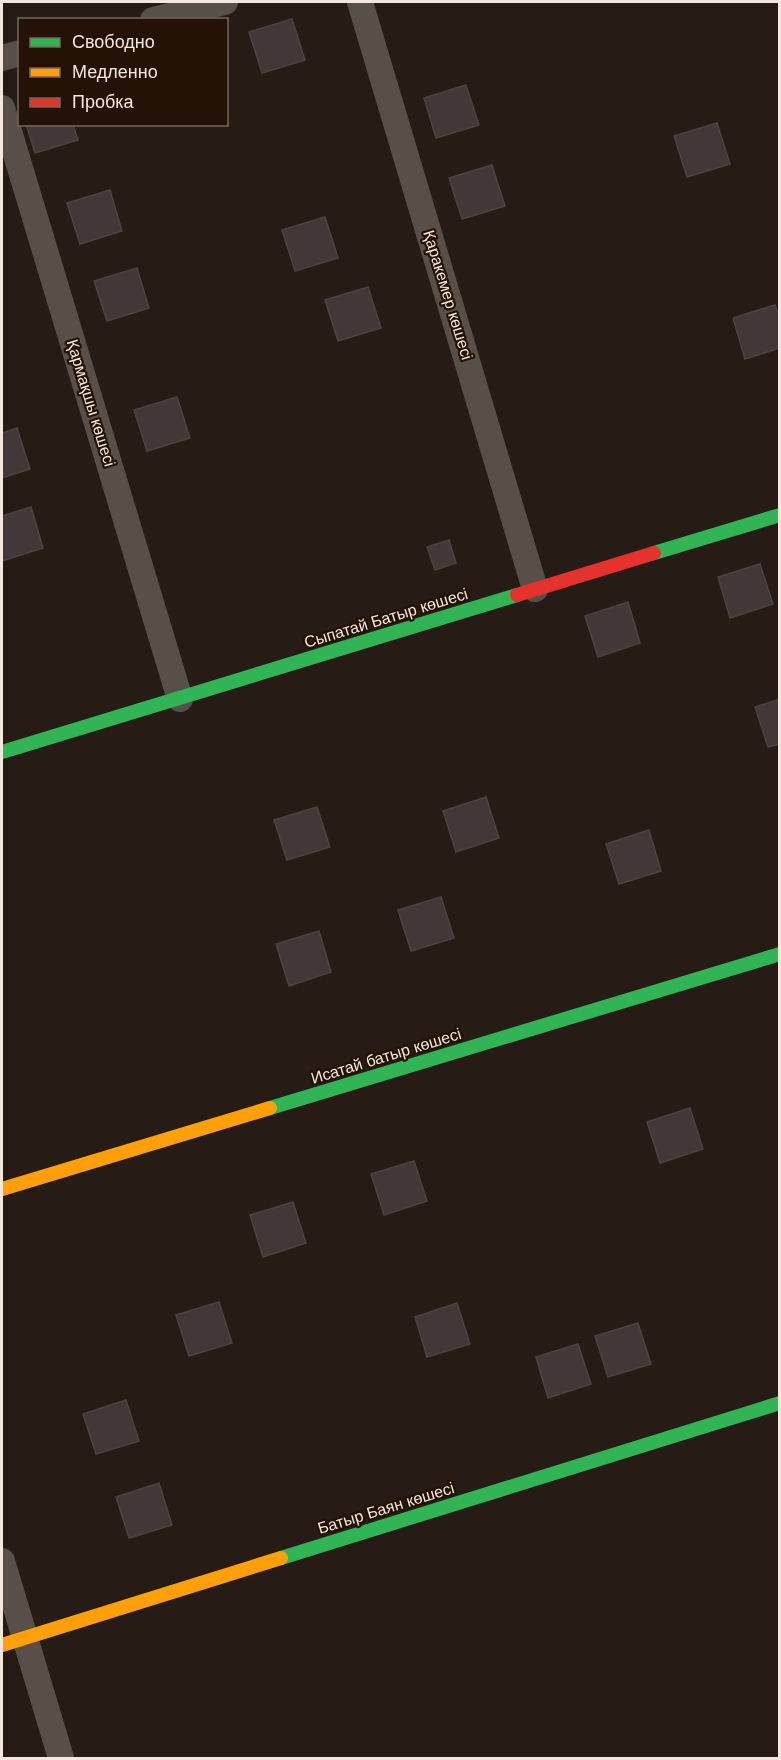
<svg xmlns="http://www.w3.org/2000/svg" width="781" height="1760" viewBox="0 0 781 1760" font-family="Helvetica,sans-serif">
  <style>
    .building { fill: #413837; stroke: #4c4342; stroke-width: 1.5 }
    .lines { fill: none; stroke-linecap: round; stroke-linejoin: round }
    .street { stroke: #585048; stroke-width: 26 }
    .fast { stroke: #30b455; stroke-width: 14 }
    .slow { stroke: #ff9f0a; stroke-width: 14 }
    .jam { stroke: #e5322d; stroke-width: 14 }
    .labels { text-anchor: middle; dominant-baseline: central; stroke-width: 4.5; stroke-linejoin: round; paint-order: stroke }
    .street-label { font-size: 16px; fill: #f3e7de; stroke: #231205 }
  </style>
  <rect width="100%" height="100%" fill="#261c15"/>
  <g class="building">
    <polygon points="292,19 305,60 262,73 249,32"/>
    <polygon points="466,85 479,125 436,138 424,98"/>
    <polygon points="717,123 730,164 687,177 674,136"/>
    <polygon points="26,124 73,124 78,140 35,153"/>
    <polygon points="492,165 505,206 462,219 449,178"/>
    <polygon points="110,190 122,231 80,244 67,203"/>
    <polygon points="325,217 338,258 295,271 282,230"/>
    <polygon points="137,268 149,308 107,321 94,281"/>
    <polygon points="368,287 381,328 338,341 325,300"/>
    <polygon points="775,305 780,318 780,348 745,359 733,318"/>
    <polygon points="177,397 190,438 147,451 134,410"/>
    <polygon points="17,428 30,469 2,478 2,433"/>
    <polygon points="31,507 43,548 2,561 2,516"/>
    <polygon points="449,540 456,563 435,570 427,547"/>
    <polygon points="760,564 773,604 730,618 718,577"/>
    <polygon points="628,602 640,643 598,657 585,616"/>
    <polygon points="780,699 780,744 768,747 755,707"/>
    <polygon points="486,797 499,838 456,852 443,811"/>
    <polygon points="317,807 330,847 287,860 274,820"/>
    <polygon points="649,830 661,871 619,884 606,844"/>
    <polygon points="441,897 454,938 411,951 398,910"/>
    <polygon points="319,931 331,972 289,986 276,944"/>
    <polygon points="690,1108 703,1149 660,1163 647,1122"/>
    <polygon points="414,1161 427,1201 384,1215 371,1174"/>
    <polygon points="293,1202 306,1243 263,1257 250,1215"/>
    <polygon points="219,1302 232,1343 189,1356 176,1315"/>
    <polygon points="457,1303 470,1344 427,1357 415,1317"/>
    <polygon points="638,1323 651,1364 608,1377 595,1336"/>
    <polygon points="578,1344 591,1384 548,1398 536,1357"/>
    <polygon points="126,1400 139,1441 96,1454 83,1414"/>
    <polygon points="159,1483 172,1525 129,1538 116,1497"/>
  </g>
  <g class="lines">
    <g class="street">
      <polyline points="360,2 535,589"/>
      <polyline points="153,20 225,2"/>
      <polyline points="2,58 20,53"/>
      <polyline points="2,108 180,699"/>
      <polyline points="2,1561 61,1758"/>
    </g>
    <g class="fast">
      <polyline points="654,553 780,515"/>
      <polyline points="2,752 517,595"/>
      <polyline points="270,1108 780,954"/>
      <polyline points="281,1558 780,1403"/>
    </g>
    <g class="slow">
      <polyline points="2,1189 270,1108"/>
      <polyline points="2,1645 281,1558"/>
    </g>
    <polyline class="jam" points="517,595 654,553"/>
  </g>
  <g class="labels">
    <g class="street-label">
      <text transform="translate(448 295) rotate(73)">Қаракемер көшесі</text>
      <text transform="translate(91 403) rotate(73)">Қармақшы көшесі</text>
      <text transform="translate(386 618) rotate(-17)">Сыпатай Батыр көшесі</text>
      <text transform="translate(386 1056) rotate(-17)">Исатай батыр көшесі</text>
      <text transform="translate(386 1508) rotate(-17)">Батыр Баян көшесі</text>
    </g>
  </g>
  <rect width="781" height="1760" fill="none" stroke="#f3e7de" stroke-width="6"/>
  <rect x="18" y="18" width="210" height="108" fill="#231205" stroke="#76675c" stroke-width="1.5"/>
  <rect x="30" y="38" width="30" height="9" fill="#30b455" stroke="#76675c" stroke-width="1.5"/>
  <text x="72" y="48" font-size="18" fill="#f3e7de">Свободно</text>
  <rect x="30" y="68" width="30" height="9" fill="#ff9f0a" stroke="#76675c" stroke-width="1.5"/>
  <text x="72" y="78" font-size="18" fill="#f3e7de">Медленно</text>
  <rect x="30" y="98" width="30" height="9" fill="#e5322d" stroke="#76675c" stroke-width="1.5"/>
  <text x="72" y="108" font-size="18" fill="#f3e7de">Пробка</text>
</svg>
